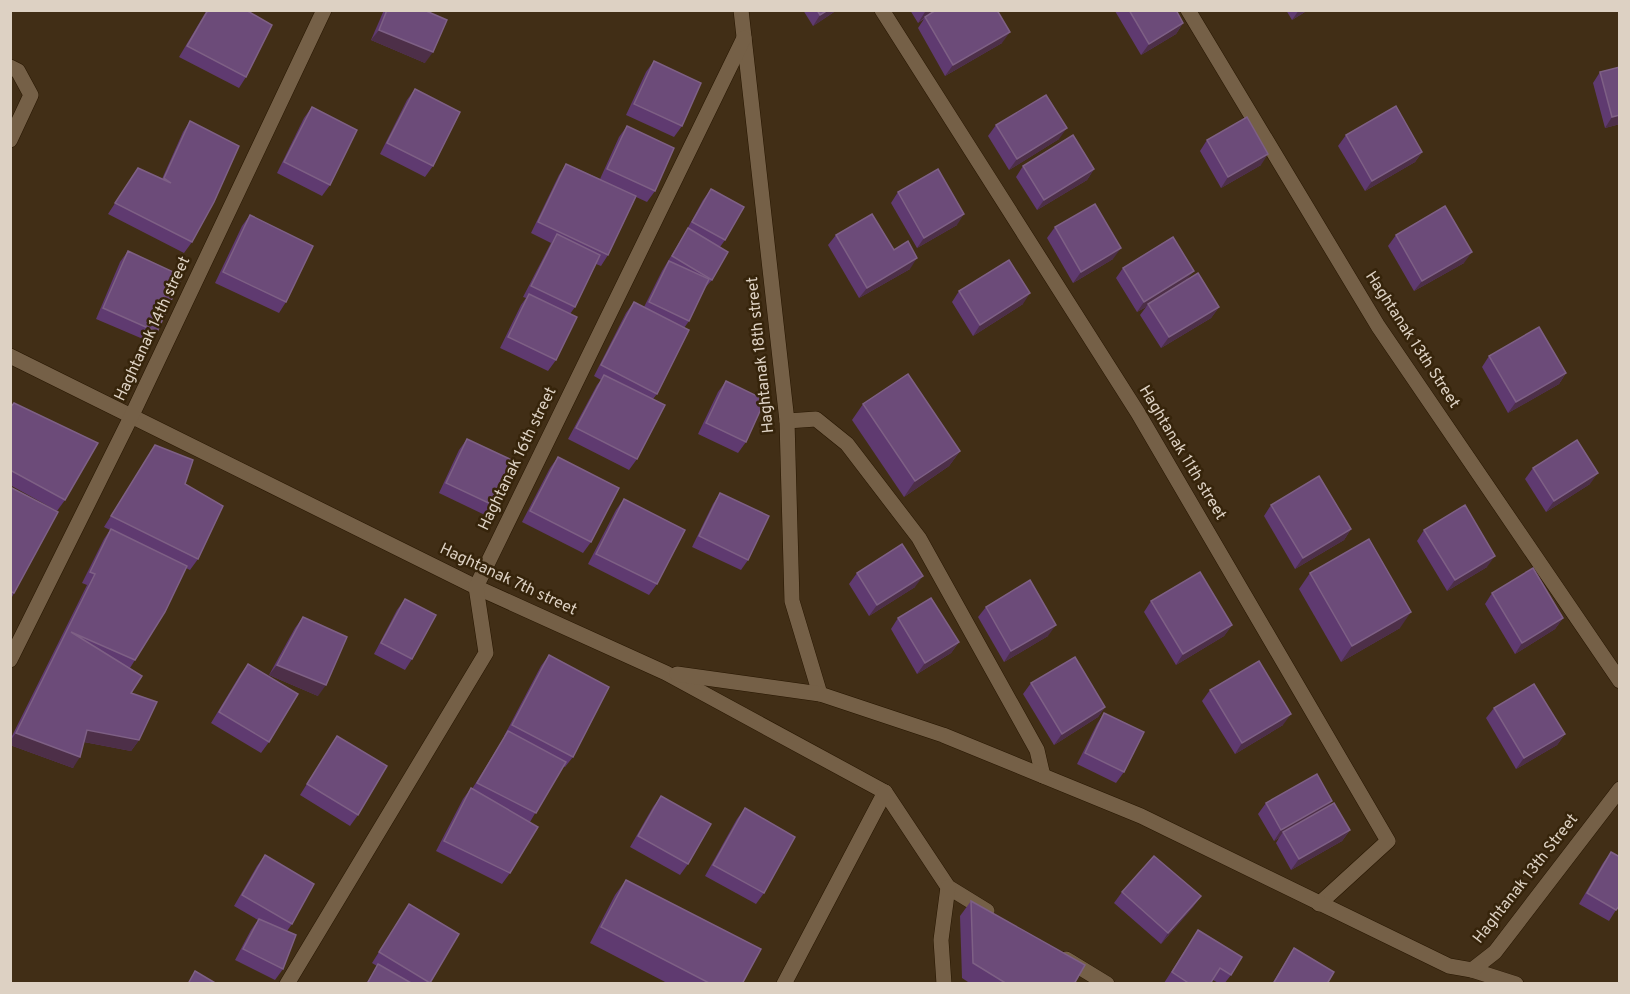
<svg xmlns="http://www.w3.org/2000/svg" width="1630" height="994" viewBox="0 0 1630 994" font-family="Overpass,sans-serif">
  <style>
    .lines { fill: none; stroke-linecap: round; stroke-linejoin: round }
    .lane-casing { stroke: #271600; stroke-width: 16 }
    .street-casing { stroke: #271600; stroke-width: 16 }
    .lane { stroke: #756047; stroke-width: 15 }
    .street { stroke: #756047; stroke-width: 15 }
    .wall { fill: #5f3a70 }
    .shaded-wall { fill: #4d2f48 }
    .building { fill: #6c4b79; stroke: #7e6085; stroke-width: 1.5 }
    .labels { text-anchor: middle; dominant-baseline: central; stroke-width: 5; stroke-linejoin: round; paint-order: stroke }
    .street-label { font-size: 16px; fill: #ddd1c3; stroke: #36240b }
  </style>
  <rect width="100%" height="100%" fill="#412e16"/>
  <g class="lines">
    <defs>
      <g id="lane">
        <polyline points="787,421 816,419 847,444 919,538 1037,750 1043,776"/>
        <polyline points="1472,970 1516,984"/>
      </g>
      <g id="street">
        <polyline points="741,10 787,421 792,601 820,694"/>
        <polyline points="882,10 1138,413 1388,841 1319,904"/>
        <polyline points="1188,10 1378,326 1620,681"/>
        <polyline points="10,67 18,71 31,95 10,140"/>
        <polyline points="10,356 476,587 666,673 885,792 948,887 987,911"/>
        <polyline points="10,660 132,415 324,10"/>
        <polyline points="677,674 820,694 943,735 1141,816 1449,966 1472,970 1495,952 1620,789"/>
        <polyline points="1066,959 1107,984"/>
        <polyline points="287,984 486,653 476,587 744,38"/>
        <polyline points="784,984 885,792"/>
        <polyline points="944,984 941,940 948,887"/>
      </g>
    </defs>
    <use href="#lane" class="lane-casing"/>
    <use href="#street" class="street-casing"/>
    <use href="#lane" class="lane"/>
    <use href="#street" class="street"/>
  </g>
  <g class="wall">
    <polygon points="207,10 246,10 246,77 239,88 179,57"/>
    <polygon points="384,10 424,10 425,63 371,40"/>
    <polygon points="803,10 837,10 813,26"/>
    <polygon points="910,10 997,10 1002,43 945,76 918,28 924,19 918,23"/>
    <polygon points="1116,10 1176,10 1183,23 1176,34 1141,55 1115,11"/>
    <polygon points="1286,10 1308,10 1292,20"/>
    <polygon points="654,61 682,126 674,137 626,115 646,72"/>
    <polygon points="1620,67 1620,124 1605,128 1593,83 1600,72"/>
    <polygon points="415,89 433,166 425,177 380,154 407,100"/>
    <polygon points="312,107 330,185 322,196 277,173 304,118"/>
    <polygon points="190,121 192,242 184,253 108,214 138,168 162,179 183,132"/>
    <polygon points="996,125 1059,139 1009,170 988,136"/>
    <polygon points="627,126 655,191 647,202 636,197 608,255 601,266 596,264 575,307 570,314 556,360 548,371 500,348 521,305 526,298 523,297 551,243 531,233 559,175 566,164 600,179 619,137"/>
    <polygon points="1346,135 1422,152 1415,162 1365,191 1338,146"/>
    <polygon points="1207,140 1261,165 1221,188 1200,151"/>
    <polygon points="1023,166 1094,169 1087,180 1037,210 1016,177"/>
    <polygon points="711,189 725,240 720,247 712,280 703,290 689,321 684,328 657,394 653,399 637,459 629,470 568,439 597,385 601,380 594,376 626,313 634,302 644,307 662,271 685,233 703,200"/>
    <polygon points="898,192 957,225 917,248 891,203"/>
    <polygon points="250,215 286,302 279,313 215,283 242,226"/>
    <polygon points="1055,227 1113,259 1073,283 1047,238"/>
    <polygon points="836,235 910,269 859,298 828,245"/>
    <polygon points="1396,235 1464,263 1414,291 1388,246"/>
    <polygon points="128,251 157,332 150,342 96,319 120,262"/>
    <polygon points="1123,268 1188,279 1219,307 1211,318 1161,348 1140,315 1146,307 1137,312 1116,278"/>
    <polygon points="959,291 1023,304 973,336 952,302"/>
    <polygon points="1489,356 1566,373 1559,384 1508,413 1482,367"/>
    <polygon points="726,381 746,442 738,453 698,434 718,392"/>
    <polygon points="863,404 960,451 949,466 904,497 852,420"/>
    <polygon points="10,408 65,500 57,511 10,485"/>
    <polygon points="467,439 495,506 487,516 439,493 459,450"/>
    <polygon points="155,445 185,484 198,559 190,570 186,568 135,660 130,668 131,693 139,740 131,751 84,742 73,768 10,745 10,740 87,585 82,583 104,539 110,530 104,527"/>
    <polygon points="558,457 591,542 583,553 522,522 550,468"/>
    <polygon points="1533,468 1590,484 1546,512 1525,479"/>
    <polygon points="10,487 14,593 11,599 10,603"/>
    <polygon points="720,493 748,560 741,570 692,547 713,504"/>
    <polygon points="624,499 657,584 649,595 588,564 616,510"/>
    <polygon points="1271,505 1351,529 1344,540 1295,569 1264,516"/>
    <polygon points="1424,530 1487,567 1447,591 1417,541"/>
    <polygon points="857,573 915,587 869,616 849,584"/>
    <polygon points="1310,573 1400,628 1341,662 1299,589"/>
    <polygon points="1492,593 1563,618 1555,629 1515,654 1485,604"/>
    <polygon points="405,599 412,659 405,670 374,654 397,610"/>
    <polygon points="1151,601 1232,625 1224,636 1176,665 1144,612"/>
    <polygon points="986,607 1048,636 1004,662 978,617"/>
    <polygon points="303,617 318,696 269,675 295,628"/>
    <polygon points="898,618 959,642 951,653 917,674 891,629"/>
    <polygon points="549,655 573,757 565,767 563,766 530,822 510,873 502,884 436,851 463,799 471,788 472,789 505,736 504,736 541,666"/>
    <polygon points="248,664 269,742 261,753 211,723 240,675"/>
    <polygon points="1031,683 1105,707 1098,717 1054,745 1023,694"/>
    <polygon points="1210,690 1283,725 1235,754 1202,701"/>
    <polygon points="1494,708 1565,734 1557,745 1516,769 1486,718"/>
    <polygon points="1104,713 1124,772 1116,783 1077,764 1097,724"/>
    <polygon points="337,736 358,815 350,826 300,795"/>
    <polygon points="661,796 688,864 680,875 630,847 653,807"/>
    <polygon points="1266,803 1328,806 1350,830 1342,841 1291,870 1276,843 1279,838 1274,841 1258,814"/>
    <polygon points="745,808 764,893 756,904 705,876 737,819"/>
    <polygon points="1611,852 1616,910 1609,921 1579,904 1603,863"/>
    <polygon points="265,855 292,924 287,931 283,969 275,980 235,960 251,930 258,920 234,906 257,866"/>
    <polygon points="626,880 742,984 669,984 590,943 615,895"/>
    <polygon points="1122,892 1201,896 1193,907 1161,944 1114,903"/>
    <polygon points="971,901 1074,984 971,984 962,978 960,916"/>
    <polygon points="409,904 459,934 429,984 366,984 377,966 372,963"/>
    <polygon points="1198,930 1231,975 1224,984 1220,984 1213,980 1210,984 1164,983"/>
    <polygon points="1294,948 1327,984 1272,984"/>
  </g>
  <g class="shaded-wall">
    <polygon points="828,10 837,10 813,26 820,15"/>
    <polygon points="928,10 937,10 925,17 918,23 925,12"/>
    <polygon points="1299,10 1308,10 1292,20"/>
    <polygon points="1183,23 1176,34 1141,55 1149,44"/>
    <polygon points="379,30 433,52 425,63 371,40"/>
    <polygon points="1010,32 1002,43 945,76 953,65"/>
    <polygon points="1620,115 1620,124 1605,128 1612,117"/>
    <polygon points="1067,128 1059,139 1009,170 1017,159"/>
    <polygon points="1422,152 1415,162 1365,191 1372,181"/>
    <polygon points="1268,154 1261,165 1221,188 1228,177"/>
    <polygon points="1094,169 1087,180 1037,210 1044,200"/>
    <polygon points="964,214 957,225 917,248 924,238"/>
    <polygon points="1121,248 1113,259 1073,283 1081,272"/>
    <polygon points="1472,252 1464,263 1414,291 1422,281"/>
    <polygon points="917,258 910,269 859,298 867,288"/>
    <polygon points="1194,271 1186,281 1148,304 1146,307 1137,312 1144,302"/>
    <polygon points="1030,293 1023,304 973,336 980,325"/>
    <polygon points="1219,307 1211,318 1161,348 1169,337"/>
    <polygon points="1566,373 1559,384 1508,413 1516,402"/>
    <polygon points="960,451 949,466 904,497 915,481"/>
    <polygon points="1598,473 1590,484 1546,512 1554,501"/>
    <polygon points="1351,529 1344,540 1295,569 1303,558"/>
    <polygon points="1495,556 1487,567 1447,591 1455,580"/>
    <polygon points="923,576 915,587 869,616 877,605"/>
    <polygon points="1411,612 1400,628 1341,662 1352,646"/>
    <polygon points="1563,618 1555,629 1515,654 1522,643"/>
    <polygon points="1056,625 1048,636 1004,662 1011,651"/>
    <polygon points="1232,625 1224,636 1176,665 1183,654"/>
    <polygon points="959,642 951,653 917,674 925,663"/>
    <polygon points="277,665 326,685 318,696 269,675"/>
    <polygon points="1105,707 1098,717 1054,745 1062,734"/>
    <polygon points="1291,714 1283,725 1235,754 1242,743"/>
    <polygon points="87,730 139,740 131,751 79,741"/>
    <polygon points="16,733 80,757 73,768 10,745 10,741"/>
    <polygon points="1565,734 1557,745 1516,769 1524,758"/>
    <polygon points="1332,801 1325,812 1283,832 1279,838 1274,841 1281,830"/>
    <polygon points="1350,830 1342,841 1291,870 1299,859"/>
    <polygon points="1201,896 1193,907 1161,944 1168,933"/>
  </g>
  <g class="building">
    <polygon points="208,10 246,10 272,25 246,77 187,46"/>
    <polygon points="387,10 424,10 447,20 433,52 379,30"/>
    <polygon points="817,10 828,10 820,15"/>
    <polygon points="936,10 997,10 1010,32 953,65 925,17"/>
    <polygon points="1129,10 1176,10 1183,23 1149,44"/>
    <polygon points="654,61 701,83 682,126 634,104"/>
    <polygon points="1620,67 1620,115 1612,117 1600,72"/>
    <polygon points="415,89 460,112 433,166 387,143"/>
    <polygon points="1046,95 1067,128 1017,159 996,125"/>
    <polygon points="1396,106 1422,152 1372,181 1346,135"/>
    <polygon points="312,107 357,130 330,185 284,162"/>
    <polygon points="1247,117 1268,154 1228,177 1207,140"/>
    <polygon points="190,121 239,146 214,202 192,242 115,203 138,168 171,183 164,178"/>
    <polygon points="627,126 674,148 655,191 607,169"/>
    <polygon points="1073,135 1094,169 1044,200 1023,166"/>
    <polygon points="566,164 636,196 608,255 538,222"/>
    <polygon points="938,169 964,214 924,238 898,192"/>
    <polygon points="711,189 744,207 725,240 692,222"/>
    <polygon points="1095,204 1121,248 1081,272 1055,227"/>
    <polygon points="1445,206 1472,252 1422,281 1396,235"/>
    <polygon points="872,214 894,250 908,241 917,258 867,288 836,235"/>
    <polygon points="250,215 313,246 286,302 223,272"/>
    <polygon points="688,228 728,252 712,280 672,256"/>
    <polygon points="557,234 600,255 575,307 531,286"/>
    <polygon points="1173,237 1194,271 1144,302 1123,268"/>
    <polygon points="128,251 182,276 157,332 103,308"/>
    <polygon points="1009,260 1030,293 980,325 959,291"/>
    <polygon points="669,261 709,279 689,321 649,302"/>
    <polygon points="1198,273 1219,307 1169,337 1148,304"/>
    <polygon points="529,294 577,317 556,360 508,337"/>
    <polygon points="634,302 689,330 657,394 601,365"/>
    <polygon points="1539,327 1566,373 1516,402 1489,356"/>
    <polygon points="908,374 960,451 915,481 863,404"/>
    <polygon points="604,375 665,405 637,459 576,428"/>
    <polygon points="726,381 765,400 746,442 706,423"/>
    <polygon points="14,403 98,443 65,500 10,470 10,408"/>
    <polygon points="467,439 516,462 495,506 446,483"/>
    <polygon points="1577,440 1598,473 1554,501 1533,468"/>
    <polygon points="155,445 193,460 185,484 223,506 198,559 111,516"/>
    <polygon points="558,457 619,488 591,542 530,511"/>
    <polygon points="1319,476 1351,529 1303,558 1271,505"/>
    <polygon points="10,487 58,512 14,593 10,591"/>
    <polygon points="720,493 769,516 748,560 699,536"/>
    <polygon points="624,499 685,530 657,584 596,554"/>
    <polygon points="1465,505 1495,556 1455,580 1424,530"/>
    <polygon points="111,529 187,566 165,612 135,660 71,632 142,676 131,693 157,702 139,740 87,730 80,757 16,733 95,574 90,572"/>
    <polygon points="1369,539 1411,612 1352,646 1310,573"/>
    <polygon points="902,544 923,576 877,605 857,573"/>
    <polygon points="1533,568 1563,618 1522,643 1492,593"/>
    <polygon points="1200,572 1232,625 1183,654 1151,601"/>
    <polygon points="1030,580 1056,625 1011,651 986,607"/>
    <polygon points="931,598 959,642 925,663 898,618"/>
    <polygon points="405,599 436,615 412,659 381,643"/>
    <polygon points="303,617 347,637 326,685 277,665"/>
    <polygon points="549,655 609,687 573,757 512,725"/>
    <polygon points="1075,657 1105,707 1062,734 1031,683"/>
    <polygon points="1259,661 1291,714 1242,743 1210,690"/>
    <polygon points="248,664 298,694 269,742 219,712"/>
    <polygon points="1534,684 1565,734 1524,758 1494,708"/>
    <polygon points="1104,713 1144,732 1124,772 1085,753"/>
    <polygon points="508,731 566,762 536,813 477,783"/>
    <polygon points="337,736 387,766 358,815 307,784"/>
    <polygon points="1317,774 1332,801 1281,830 1266,803"/>
    <polygon points="471,788 538,827 510,873 444,841"/>
    <polygon points="661,796 711,824 688,864 638,836"/>
    <polygon points="1334,803 1350,830 1299,859 1283,832"/>
    <polygon points="745,808 795,837 764,893 713,865"/>
    <polygon points="1611,852 1620,857 1620,905 1616,910 1587,893"/>
    <polygon points="265,855 314,884 292,924 242,895"/>
    <polygon points="1154,856 1201,896 1168,933 1122,892"/>
    <polygon points="626,880 761,949 742,984 711,984 601,927"/>
    <polygon points="971,901 1085,965 1074,984 1007,984 973,963"/>
    <polygon points="409,904 459,934 430,983 379,952"/>
    <polygon points="259,919 296,935 283,969 243,949"/>
    <polygon points="1198,930 1242,957 1231,975 1220,968 1210,984 1190,984 1172,972"/>
    <polygon points="1294,948 1334,972 1327,984 1273,984"/>
    <polygon points="378,964 413,984 367,984"/>
    <polygon points="195,971 217,984 188,984"/>
  </g>
  <g class="labels">
    <g class="street-label">
      <text transform="translate(153 329) rotate(-65)">Haghtanak 14th street</text>
      <text transform="translate(1412 340) rotate(57)">Haghtanak 13th Street</text>
      <text transform="translate(761 355) rotate(-96)">Haghtanak 18th street</text>
      <text transform="translate(1182 453) rotate(59)">Haghtanak 11th street</text>
      <text transform="translate(518 459) rotate(-64)">Haghtanak 16th street</text>
      <text transform="translate(508 580) rotate(25)">Haghtanak 7th street</text>
      <text transform="translate(1526 879) rotate(-52)">Haghtanak 13th Street</text>
    </g>
  </g>
  <rect width="1630" height="994" fill="none" stroke="#ddd1c3" stroke-width="24"/>
</svg>
